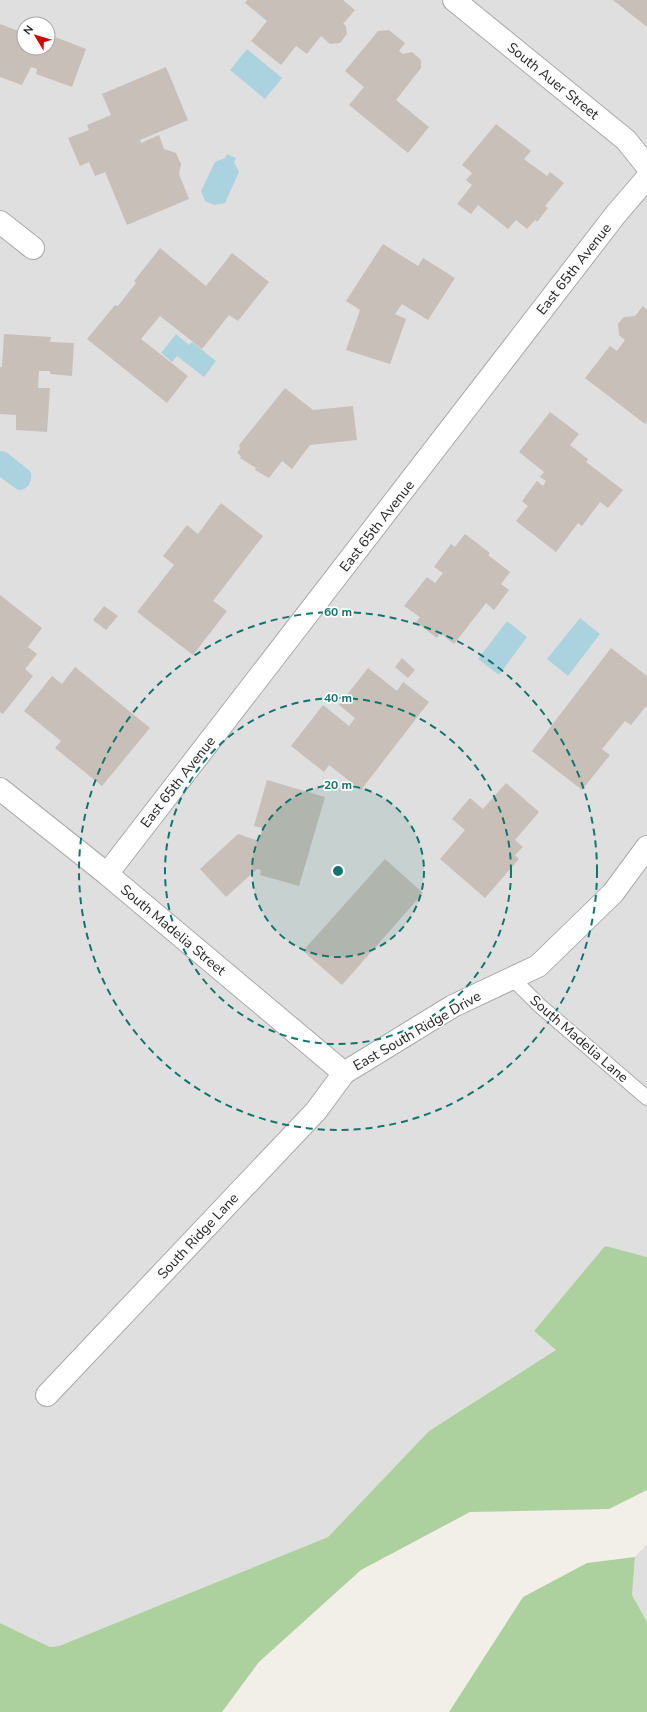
<svg xmlns="http://www.w3.org/2000/svg" width="647" height="1712" viewBox="0 0 647 1712" font-family="'Nunito Sans',sans-serif">
  <style>
    .residential { fill: #e0dfdf; fill-rule: evenodd }
    .forest { fill: #add19e }
    .water { fill: #aad3df }
    .building { fill: #c7bfb8 }
    .lines { fill: none; stroke-linecap: round; stroke-linejoin: round }
    .service-casing { stroke: #a9a9a9; stroke-width: 16 }
    .minor-casing { stroke: #a9a9a9; stroke-width: 24 }
    .service { stroke: #fff; stroke-width: 14 }
    .minor { stroke: #fff; stroke-width: 22 }
    .ring { fill: none; stroke: #0f766e; stroke-width: 2; stroke-dasharray: 7 5 }
    .labels { text-anchor: middle; dominant-baseline: central; stroke-width: 3.5; stroke-linejoin: round; paint-order: stroke }
    .street-label { font-size: 14px; fill: #222; stroke: #fff }
    .centre { fill: #0f766e; stroke: #fff; stroke-width: 2 }
    .ring-label { font-size: 12px; text-anchor: middle; font-weight: bold; fill: #0f766e; stroke: #fff; stroke-width: 3.5; stroke-linejoin: round; paint-order: stroke }
  </style>
  <rect width="100%" height="100%" fill="#f2efe9"/>
  <g class="residential">
    <path d="M0,0H647V1257L605,1247L534,1331L556,1350L429,1431L328,1537L59,1646L50,1647L0,1623ZM24,24H48V48H24Z"/>
    <polygon points="647,1544 647,1622 632,1595 635,1557"/>
  </g>
  <g class="forest">
    <polygon points="605,1246 647,1257 647,1490 609,1509 470,1512 361,1570 259,1662 222,1712 0,1712 0,1623 50,1647 59,1646 328,1537 429,1431 556,1350 534,1331"/>
    <polygon points="635,1557 632,1595 647,1622 647,1712 449,1712 523,1597 587,1563"/>
  </g>
  <g class="water">
    <polygon points="247,49 282,78 265,99 230,70"/>
    <polygon points="227,154 236,158 234,162 239,172 225,203 214,205 205,201 201,191 215,162 225,158"/>
    <polygon points="176,334 189,345 192,342 216,361 204,377 177,356 172,362 161,353"/>
    <path d="M0,451L6,452L30,471C34,479 28,491 18,490L0,477Z"/>
    <polygon points="580,618 600,634 568,676 547,659"/>
    <polygon points="507,621 527,637 499,675 478,659"/>
  </g>
  <g class="building">
    <polygon points="247,0 343,0 355,10 343,24 346,26 347,34 340,43 330,44 321,36 307,54 296,46 281,65 251,41 267,21 245,3"/>
    <polygon points="613,0 647,0 647,27"/>
    <polygon points="0,24 24,33 24,48 39,48 38,52 43,54 45,48 48,48 50,35 86,49 72,87 36,74 37,69 31,67 22,85 0,77"/>
    <polygon points="389,30 405,43 399,51 403,54 412,52 421,60 421,68 396,100 429,127 408,153 349,105 364,87 345,71 378,31"/>
    <polygon points="166,67 188,120 140,140 141,143 159,135 164,149 176,153 181,164 179,174 189,199 127,225 105,172 95,176 89,162 80,166 68,138 89,130 87,125 111,115 102,94"/>
    <polygon points="496,124 531,151 524,159 547,176 550,172 564,183 545,206 548,208 537,222 535,220 527,229 516,220 508,229 478,205 471,214 457,204 472,185 466,180 472,173 462,165"/>
    <polygon points="383,244 418,266 423,258 455,278 428,320 402,304 395,314 406,319 390,364 346,350 360,310 346,301"/>
    <polygon points="160,248 206,286 232,253 269,282 238,321 229,315 202,349 160,316 141,339 188,376 167,403 87,339 115,305 118,306 136,283 134,281"/>
    <polygon points="643,306 647,310 647,421 645,424 585,378 610,346 617,351 625,340 619,335 618,324 624,317 635,316"/>
    <polygon points="4,334 51,337 50,342 74,343 72,376 50,374 50,371 39,371 38,388 50,388 47,432 16,430 16,415 0,414 0,367 2,367"/>
    <polygon points="285,388 313,410 353,406 357,440 310,445 292,469 282,461 269,478 255,470 256,468 240,458 241,456 237,453 240,449 239,445"/>
    <polygon points="550,412 579,434 570,445 588,459 586,462 623,490 608,508 600,502 582,526 578,523 556,552 516,521 528,506 522,501 537,481 543,486 546,481 540,477 544,472 519,452"/>
    <polygon points="221,503 263,536 213,601 227,611 193,655 137,612 174,565 163,556 187,525 198,534"/>
    <polygon points="465,534 490,553 488,555 510,572 501,584 509,590 494,610 486,603 454,644 440,633 437,638 416,622 420,617 404,606 427,577 435,583 443,573 434,567 451,544 455,547"/>
    <polygon points="0,595 42,628 28,647 37,654 25,669 33,676 3,714 0,712"/>
    <polygon points="104,606 118,616 106,630 93,620"/>
    <polygon points="611,648 647,676 647,705 631,725 625,721 602,749 610,755 582,790 532,751"/>
    <polygon points="402,658 415,670 408,678 395,667"/>
    <polygon points="75,667 150,728 102,786 55,748 61,741 24,711 52,676 62,684"/>
    <polygon points="368,668 397,691 403,682 429,702 361,790 329,765 324,772 291,746 323,705 349,726 355,718 339,705"/>
    <polygon points="267,780 325,797 299,886 260,875 261,870 257,869 226,897 200,869 238,834 259,841 263,828 254,826"/>
    <polygon points="506,783 539,812 515,840 523,847 515,855 519,859 485,898 440,859 465,830 452,819 470,798 483,809"/>
    <polygon points="385,859 423,893 342,985 303,951"/>
  </g>
  <g class="lines">
    <defs>
      <polyline id="service" points="512,978 539,1005 647,1098"/>
      <g id="minor">
        <polyline points="454,0 626,140 647,166"/>
        <polyline points="0,222 33,248"/>
        <polyline points="0,789 107,874 344,1073"/>
        <polyline points="107,874 616,214 647,178"/>
        <polyline points="47,1395 316,1111 344,1073 453,1006 538,966 613,893 647,847"/>
      </g>
    </defs>
    <use href="#service" class="service-casing"/>
    <use href="#minor" class="minor-casing"/>
    <use href="#service" class="service"/>
    <use href="#minor" class="minor"/>
  </g>
  <circle cx="338" cy="871" r="86" fill="#0f766e" fill-opacity=".12"/>
  <g class="ring">
    <circle cx="338" cy="871" r="86"/>
    <circle cx="338" cy="871" r="173"/>
    <circle cx="338" cy="871" r="259"/>
  </g>
  <g class="labels">
    <g class="street-label">
      <text transform="translate(553 81) rotate(39)">South Auer Street</text>
      <text transform="translate(574 269) rotate(-52)">East 65th Avenue</text>
      <text transform="translate(377 526) rotate(-52)">East 65th Avenue</text>
      <text transform="translate(178 782) rotate(-52)">East 65th Avenue</text>
      <text transform="translate(173 930) rotate(40)">South Madelia Street</text>
      <text transform="translate(417 1031) rotate(-30)">East South Ridge Drive</text>
      <text transform="translate(579 1039) rotate(41)">South Madelia Lane</text>
      <text transform="translate(198 1236) rotate(-47)">South Ridge Lane</text>
    </g>
  </g>
  <circle cx="338" cy="871" r="6" class="centre"/>
  <g class="ring-label">
    <text x="338" y="616">60 m</text>
    <text x="338" y="702">40 m</text>
    <text x="338" y="789">20 m</text>
  </g>
  <g transform="translate(36 36) rotate(308)"><circle r="19" fill="#ffffff" stroke="#a7a7a7"/>
  <path d="M0-3L7 15L0 10L-7 15Z" fill="#d40000"/>
  <text y="-6" font-size="11" font-weight="bold" text-anchor="middle" fill="#222222">N</text>
  </g>
</svg>
